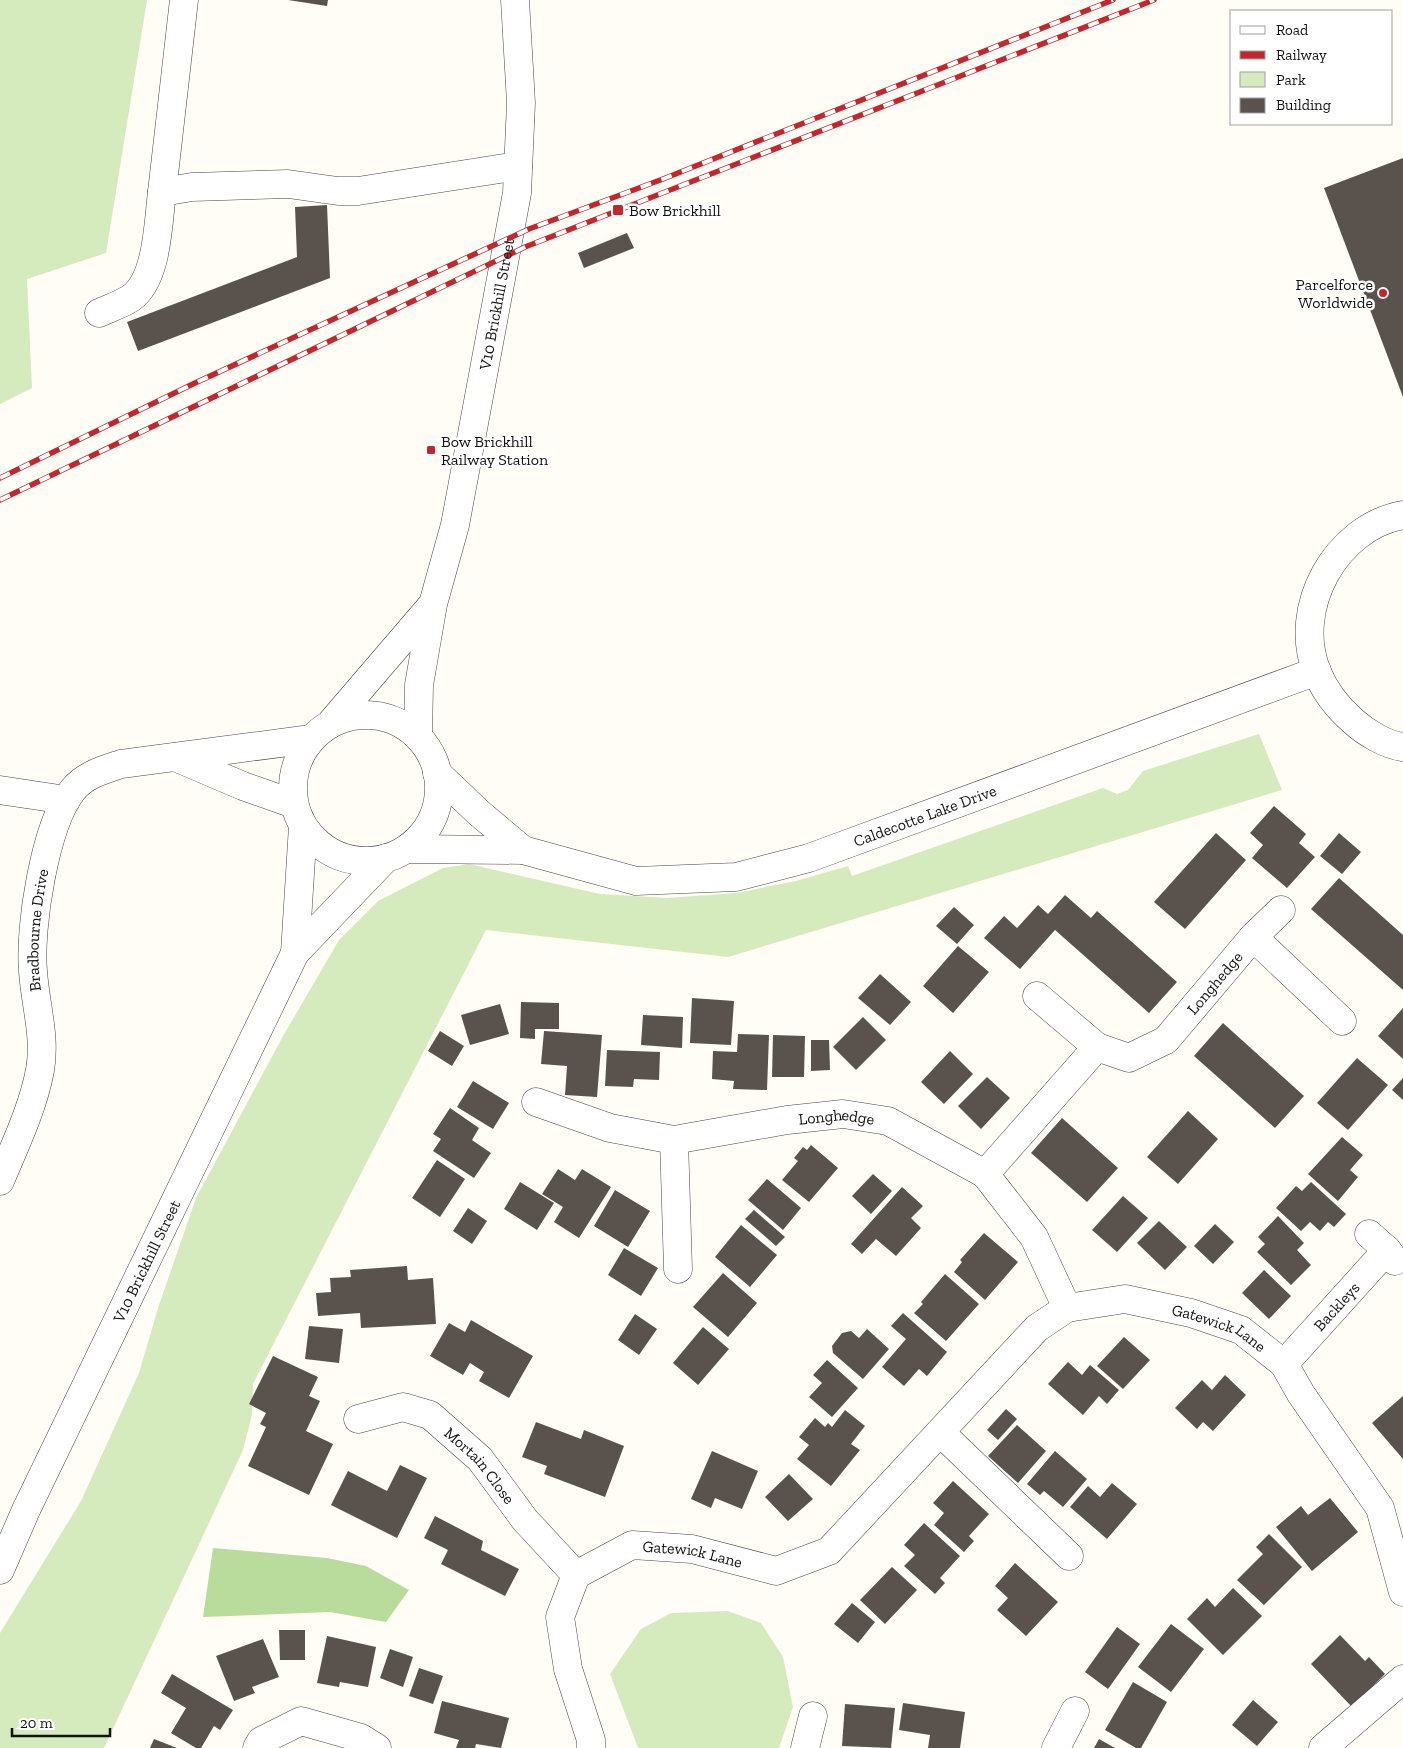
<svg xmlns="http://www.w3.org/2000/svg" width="1403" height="1748" viewBox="0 0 1403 1748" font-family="'Zilla Slab',serif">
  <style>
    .green { fill: #d5ebbd }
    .forest { fill: #b9dc9c }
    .building { fill: #5a524d }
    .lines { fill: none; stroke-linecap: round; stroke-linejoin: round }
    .minor-casing { stroke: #444; stroke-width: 29 }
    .minor { stroke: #fff; stroke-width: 28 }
    .rail-casing { stroke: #c4262e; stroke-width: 5.5 }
    .rail { stroke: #fff; stroke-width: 4; stroke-dasharray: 11; stroke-linecap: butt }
    .poi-dot { fill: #c4262e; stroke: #fff; stroke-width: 2 }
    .labels { text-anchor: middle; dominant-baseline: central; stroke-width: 5; stroke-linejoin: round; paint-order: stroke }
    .poi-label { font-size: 16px; fill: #111; stroke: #fff; text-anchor: start }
    .street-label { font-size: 16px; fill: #111; stroke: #fff }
  </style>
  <rect width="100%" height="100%" fill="#fffdf5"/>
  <g class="green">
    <polygon points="0,0 147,0 106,253 27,279 32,388 0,404"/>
    <polygon points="1259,734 1282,790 728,957 486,930 253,1384 252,1415 243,1450 104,1748 0,1748 0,1633 81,1501 139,1373 158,1308 196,1198 283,1036 339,940 378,901 443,868 469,864 600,894 667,898 736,893 796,881 848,866 852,876 1103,788 1117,794 1128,790 1143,771"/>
    <polygon points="728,1611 761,1623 783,1657 793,1707 779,1748 638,1748 610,1674 641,1629 671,1613"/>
  </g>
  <polygon class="forest" points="213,1548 327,1558 366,1566 409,1590 386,1622 330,1612 203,1617"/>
  <g class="building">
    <polygon points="288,0 328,0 327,6"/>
    <polygon points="1403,158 1403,397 1324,188"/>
    <polygon points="327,205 330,278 138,351 127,322 297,257 295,207"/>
    <polygon points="627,233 634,248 584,268 578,253"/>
    <polygon points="1274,806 1306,834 1299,843 1315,857 1287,888 1252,858 1263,845 1250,833"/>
    <polygon points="1216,833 1246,860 1185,929 1154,902"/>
    <polygon points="1339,833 1361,852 1342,874 1320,856"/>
    <polygon points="1339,878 1403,935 1403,990 1311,909"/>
    <polygon points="1065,895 1091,918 1097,911 1177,982 1149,1013 1055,930 1020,969 984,938 1004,916 1017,928 1038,905 1048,914"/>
    <polygon points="954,907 974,925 957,944 936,926"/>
    <polygon points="958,946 989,972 953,1013 923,986"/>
    <polygon points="880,974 911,1002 890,1025 858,998"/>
    <polygon points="692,998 734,1001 731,1045 690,1043"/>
    <polygon points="521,1002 559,1003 559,1029 535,1029 535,1039 520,1038"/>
    <polygon points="500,1004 509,1034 470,1045 461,1015"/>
    <polygon points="1403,1008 1403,1059 1378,1036"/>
    <polygon points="643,1015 683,1017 682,1048 641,1045"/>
    <polygon points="863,1017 886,1040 856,1070 833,1047"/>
    <polygon points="1223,1023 1304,1096 1275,1128 1194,1056"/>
    <polygon points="440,1031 464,1046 452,1066 428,1051"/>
    <polygon points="544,1031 602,1035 597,1097 565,1095 567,1066 541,1064"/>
    <polygon points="738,1034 769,1035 767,1090 733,1089 734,1081 712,1079 713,1051 737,1052"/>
    <polygon points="773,1035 805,1036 804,1077 772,1077"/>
    <polygon points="811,1040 829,1040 830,1070 811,1071"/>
    <polygon points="607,1050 660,1052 659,1080 634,1079 633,1087 605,1086"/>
    <polygon points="950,1051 973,1074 944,1104 921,1082"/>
    <polygon points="1357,1058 1388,1085 1348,1130 1317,1103"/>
    <polygon points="987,1077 1010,1098 981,1129 958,1106"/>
    <polygon points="1403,1078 1403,1100 1392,1090"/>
    <polygon points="473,1081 509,1103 493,1129 457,1107"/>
    <polygon points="450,1108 479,1128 472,1140 491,1153 474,1178 433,1151 441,1139 433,1134"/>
    <polygon points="1188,1111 1218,1139 1178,1184 1147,1157"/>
    <polygon points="1062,1118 1118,1168 1087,1202 1031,1153"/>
    <polygon points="1342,1137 1363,1155 1350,1170 1358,1177 1338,1201 1308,1174"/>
    <polygon points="811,1145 838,1168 809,1202 782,1180 798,1161 794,1158 803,1147 807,1150"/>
    <polygon points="437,1160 465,1179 440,1217 412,1198"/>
    <polygon points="558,1169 575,1180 582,1169 611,1187 579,1238 554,1222 563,1207 542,1194"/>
    <polygon points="873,1174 892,1191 871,1214 852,1196"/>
    <polygon points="767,1179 801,1208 783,1230 748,1200"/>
    <polygon points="520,1182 554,1203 537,1230 504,1209"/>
    <polygon points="1311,1182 1346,1214 1334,1227 1328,1222 1320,1231 1310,1222 1301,1231 1276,1208 1296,1186 1302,1191"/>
    <polygon points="902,1187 923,1206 911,1218 921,1228 896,1256 876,1239 862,1254 851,1244"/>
    <polygon points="615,1190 650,1211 628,1247 594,1226"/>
    <polygon points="1123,1196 1148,1218 1117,1252 1092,1230"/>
    <polygon points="468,1208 487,1221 472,1244 453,1231"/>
    <polygon points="754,1210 785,1237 776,1246 745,1219"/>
    <polygon points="1278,1216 1304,1243 1297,1250 1311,1265 1291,1285 1257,1252 1265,1244 1258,1237"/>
    <polygon points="1159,1221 1187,1247 1165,1270 1137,1243"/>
    <polygon points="1215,1224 1234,1242 1213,1264 1194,1246"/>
    <polygon points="741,1225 777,1255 750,1287 715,1257"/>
    <polygon points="984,1233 1018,1262 985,1300 954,1272 962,1262 960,1260"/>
    <polygon points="624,1248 658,1268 641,1296 608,1275"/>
    <polygon points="407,1266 408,1280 433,1278 436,1324 361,1328 360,1313 318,1316 316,1293 331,1292 330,1278 351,1277 350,1270"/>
    <polygon points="1264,1270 1291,1296 1269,1319 1242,1293"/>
    <polygon points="723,1273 757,1303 728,1337 693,1307"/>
    <polygon points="945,1274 979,1304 946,1341 914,1313 923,1304 921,1302"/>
    <polygon points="903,1313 947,1352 927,1376 919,1369 904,1386 882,1367 906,1339 891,1326"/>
    <polygon points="635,1314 657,1329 639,1355 618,1340"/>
    <polygon points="471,1320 533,1356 509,1398 479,1381 484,1372 470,1363 463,1375 430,1356 449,1323 465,1332"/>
    <polygon points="309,1326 343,1329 339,1363 305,1359"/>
    <polygon points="703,1327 729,1349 698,1385 673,1363"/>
    <polygon points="867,1329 889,1349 863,1379 833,1353 832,1346 842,1333 851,1331 859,1338"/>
    <polygon points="1124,1337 1150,1360 1123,1389 1097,1366"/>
    <polygon points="273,1356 318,1377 309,1396 320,1401 306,1431 333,1444 309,1495 248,1466 266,1427 260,1424 266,1413 249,1404"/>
    <polygon points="827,1360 858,1388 832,1417 809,1397 822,1383 813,1375"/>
    <polygon points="1068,1362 1082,1375 1090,1365 1119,1390 1107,1404 1099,1396 1083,1415 1048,1384"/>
    <polygon points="1225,1375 1246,1395 1213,1431 1203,1422 1197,1429 1175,1408 1202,1380 1212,1390"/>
    <polygon points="1403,1396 1403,1459 1372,1423"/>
    <polygon points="1006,1409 1017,1419 998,1440 987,1430"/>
    <polygon points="845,1410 865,1426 851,1444 860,1450 831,1486 797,1459 809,1445 799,1437 815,1418 825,1427 828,1423 832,1427"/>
    <polygon points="536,1422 581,1439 584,1430 624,1446 605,1497 544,1474 547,1466 522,1457"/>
    <polygon points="1017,1425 1046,1451 1018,1483 988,1456"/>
    <polygon points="712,1451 758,1471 742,1509 715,1498 711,1508 691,1499"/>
    <polygon points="1055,1451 1087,1479 1063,1507 1044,1491 1040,1495 1027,1484"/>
    <polygon points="400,1465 427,1478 397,1538 331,1505 348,1471 387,1491"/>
    <polygon points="789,1474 813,1499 788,1521 765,1497"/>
    <polygon points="953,1481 989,1514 969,1536 974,1541 964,1552 934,1525 944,1513 933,1503"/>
    <polygon points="1112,1483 1137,1504 1107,1539 1070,1507 1088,1486 1100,1497"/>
    <polygon points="1330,1498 1358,1532 1312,1571 1276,1527 1301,1506 1308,1515"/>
    <polygon points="435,1516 483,1541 481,1550 519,1569 505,1596 441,1564 448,1550 424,1538"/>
    <polygon points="924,1523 960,1556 940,1578 945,1583 935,1594 904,1566 915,1555 904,1545"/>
    <polygon points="1269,1534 1302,1567 1264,1605 1237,1580 1263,1554 1256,1547"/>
    <polygon points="1015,1563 1058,1602 1026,1636 997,1610 1008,1598 995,1586"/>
    <polygon points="892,1567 917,1590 885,1624 860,1600"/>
    <polygon points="1233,1588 1262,1616 1223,1655 1187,1619 1207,1598 1215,1607"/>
    <polygon points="852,1603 875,1622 858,1643 834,1624"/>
    <polygon points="1171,1624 1204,1649 1171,1692 1138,1667"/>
    <polygon points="1117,1627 1140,1644 1108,1689 1085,1672"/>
    <polygon points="279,1630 305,1630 305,1660 280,1660"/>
    <polygon points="1340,1635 1365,1661 1369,1657 1385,1674 1352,1707 1311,1664"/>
    <polygon points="327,1636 376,1647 368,1687 340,1682 339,1687 317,1683"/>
    <polygon points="263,1639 279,1677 252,1687 255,1693 234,1701 216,1656"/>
    <polygon points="390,1649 413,1657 403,1687 380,1678"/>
    <polygon points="419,1668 443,1676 433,1704 409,1696"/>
    <polygon points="172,1674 233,1710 220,1730 214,1726 201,1748 196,1748 171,1733 186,1708 161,1693"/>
    <polygon points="1133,1682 1167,1702 1141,1748 1136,1748 1105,1730"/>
    <polygon points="1253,1700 1278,1722 1257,1746 1232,1725"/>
    <polygon points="442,1701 509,1718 501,1748 476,1744 475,1748 456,1748 459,1740 434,1733"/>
    <polygon points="903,1703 965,1712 960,1748 928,1748 930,1735 899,1730"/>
    <polygon points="845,1704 895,1708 891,1748 842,1746"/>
    <polygon points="154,1739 177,1748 150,1748"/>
    <polygon points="1099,1739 1115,1748 1094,1748"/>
  </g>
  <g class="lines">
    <defs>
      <g id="minor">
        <polyline points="162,192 184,0"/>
        <path d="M99,313C110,308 122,304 131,298C158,279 158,222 162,192L192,187L288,184L338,191H358L518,166"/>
        <path d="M1403,515C1336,527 1291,608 1317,672C1325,692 1337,707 1353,721C1365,732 1386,745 1403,747"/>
        <circle cx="366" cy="788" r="73"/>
        <polyline points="330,724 432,605"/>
        <path id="s1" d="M418,737L419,685L433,604L455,525L517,193L521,103L515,0"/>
        <polyline points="175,757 243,786 294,804"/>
        <polyline points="437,773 479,813 523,850"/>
        <polyline points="0,790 66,800"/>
        <path id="s2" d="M407,849L523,850L636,881L736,877L809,858L1317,671"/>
        <polyline points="1253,937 1281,910"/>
        <polyline points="295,953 303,826"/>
        <polyline points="1037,996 1097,1047"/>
        <path id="s3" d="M536,1102L610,1128L674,1140L787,1120L843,1114L888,1121L985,1174L1097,1047L1129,1058L1166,1040L1253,937L1342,1021"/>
        <polyline points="674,1140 678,1269"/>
        <polyline points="985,1174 1034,1237 1067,1308"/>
        <path id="s4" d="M0,1181C15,1145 33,1108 40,1070C46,1036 35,1004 33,971C29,927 45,826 72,791C84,775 103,770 121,764L311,739"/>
        <polyline points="1369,1234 1387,1250 1395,1261"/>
        <path id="s5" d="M1284,1364L1387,1250"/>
        <path id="s6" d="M358,1419L403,1407L430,1415L480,1459L525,1520L576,1575"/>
        <polyline points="940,1432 1069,1556"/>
        <path id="s7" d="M0,1570L26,1510L295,953L386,858"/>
        <polyline points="257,1748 261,1741 301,1721 361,1738 377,1748"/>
        <path id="s8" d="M591,1748V1740L568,1669L560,1617L576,1575L632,1545L692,1549L776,1571L829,1551L1037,1328L1067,1308L1125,1299L1191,1313L1241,1330L1284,1364L1301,1394L1380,1508L1403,1592"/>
        <polyline points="805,1748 813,1716"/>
        <polyline points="1056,1748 1075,1711"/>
        <polyline points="1323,1748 1403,1679"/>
      </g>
    </defs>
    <use href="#minor" class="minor-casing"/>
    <use href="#minor" class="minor"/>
    <defs>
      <g id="rail">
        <polyline points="0,478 195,383 529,229 663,179 1113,0"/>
        <polyline points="0,500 525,247 1154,0"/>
      </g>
    </defs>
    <use href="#rail" class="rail-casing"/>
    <use href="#rail" class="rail"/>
  </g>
  <g class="poi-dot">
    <rect x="612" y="204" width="12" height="12" rx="2.5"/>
    <circle cx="1383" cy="293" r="5"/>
    <rect x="426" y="445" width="10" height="10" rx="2.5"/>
  </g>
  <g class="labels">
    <g class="poi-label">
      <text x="629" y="210">Bow Brickhill</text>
      <text x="1373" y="284" text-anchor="end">Parcelforce<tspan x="1373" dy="18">Worldwide</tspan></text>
      <text x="441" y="441">Bow Brickhill<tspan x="441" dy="18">Railway Station</tspan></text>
    </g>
    <g class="street-label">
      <text stroke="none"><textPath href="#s1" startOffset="441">V10 Brickhill Street</textPath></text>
      <text stroke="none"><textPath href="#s2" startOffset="532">Caldecotte Lake Drive</textPath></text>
      <text stroke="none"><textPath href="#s4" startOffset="259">Bradbourne Drive</textPath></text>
      <text stroke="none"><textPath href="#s3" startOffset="790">Longhedge</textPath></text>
      <text stroke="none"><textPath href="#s3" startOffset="308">Longhedge</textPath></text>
      <text stroke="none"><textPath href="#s7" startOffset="342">V10 Brickhill Street</textPath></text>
      <text stroke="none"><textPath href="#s5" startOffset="78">Backleys</textPath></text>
      <text stroke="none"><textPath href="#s8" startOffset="946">Gatewick Lane</textPath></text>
      <text stroke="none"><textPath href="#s6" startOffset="146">Mortain Close</textPath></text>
      <text stroke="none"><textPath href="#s8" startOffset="305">Gatewick Lane</textPath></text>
    </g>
  </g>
  <rect x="1230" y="10" width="162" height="115" fill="#ffffff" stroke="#a0a0a0"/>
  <rect x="1240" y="26" width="25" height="8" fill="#ffffff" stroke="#a0a0a0"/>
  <text x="1276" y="35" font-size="15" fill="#111111">Road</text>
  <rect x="1240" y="51" width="25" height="8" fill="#c4262e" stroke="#a0a0a0"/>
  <text x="1276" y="60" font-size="15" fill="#111111">Railway</text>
  <rect x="1240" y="72" width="25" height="15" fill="#d5ebbd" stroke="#a0a0a0"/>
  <text x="1276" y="85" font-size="15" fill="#111111">Park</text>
  <rect x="1240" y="98" width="25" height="15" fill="#5a524d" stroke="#a0a0a0"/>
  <text x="1276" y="110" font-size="15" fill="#111111">Building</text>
  <path d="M12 1728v8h98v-8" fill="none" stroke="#111111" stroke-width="2.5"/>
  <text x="20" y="1728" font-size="15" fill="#111111" stroke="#ffffff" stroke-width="4" paint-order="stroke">20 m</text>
</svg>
